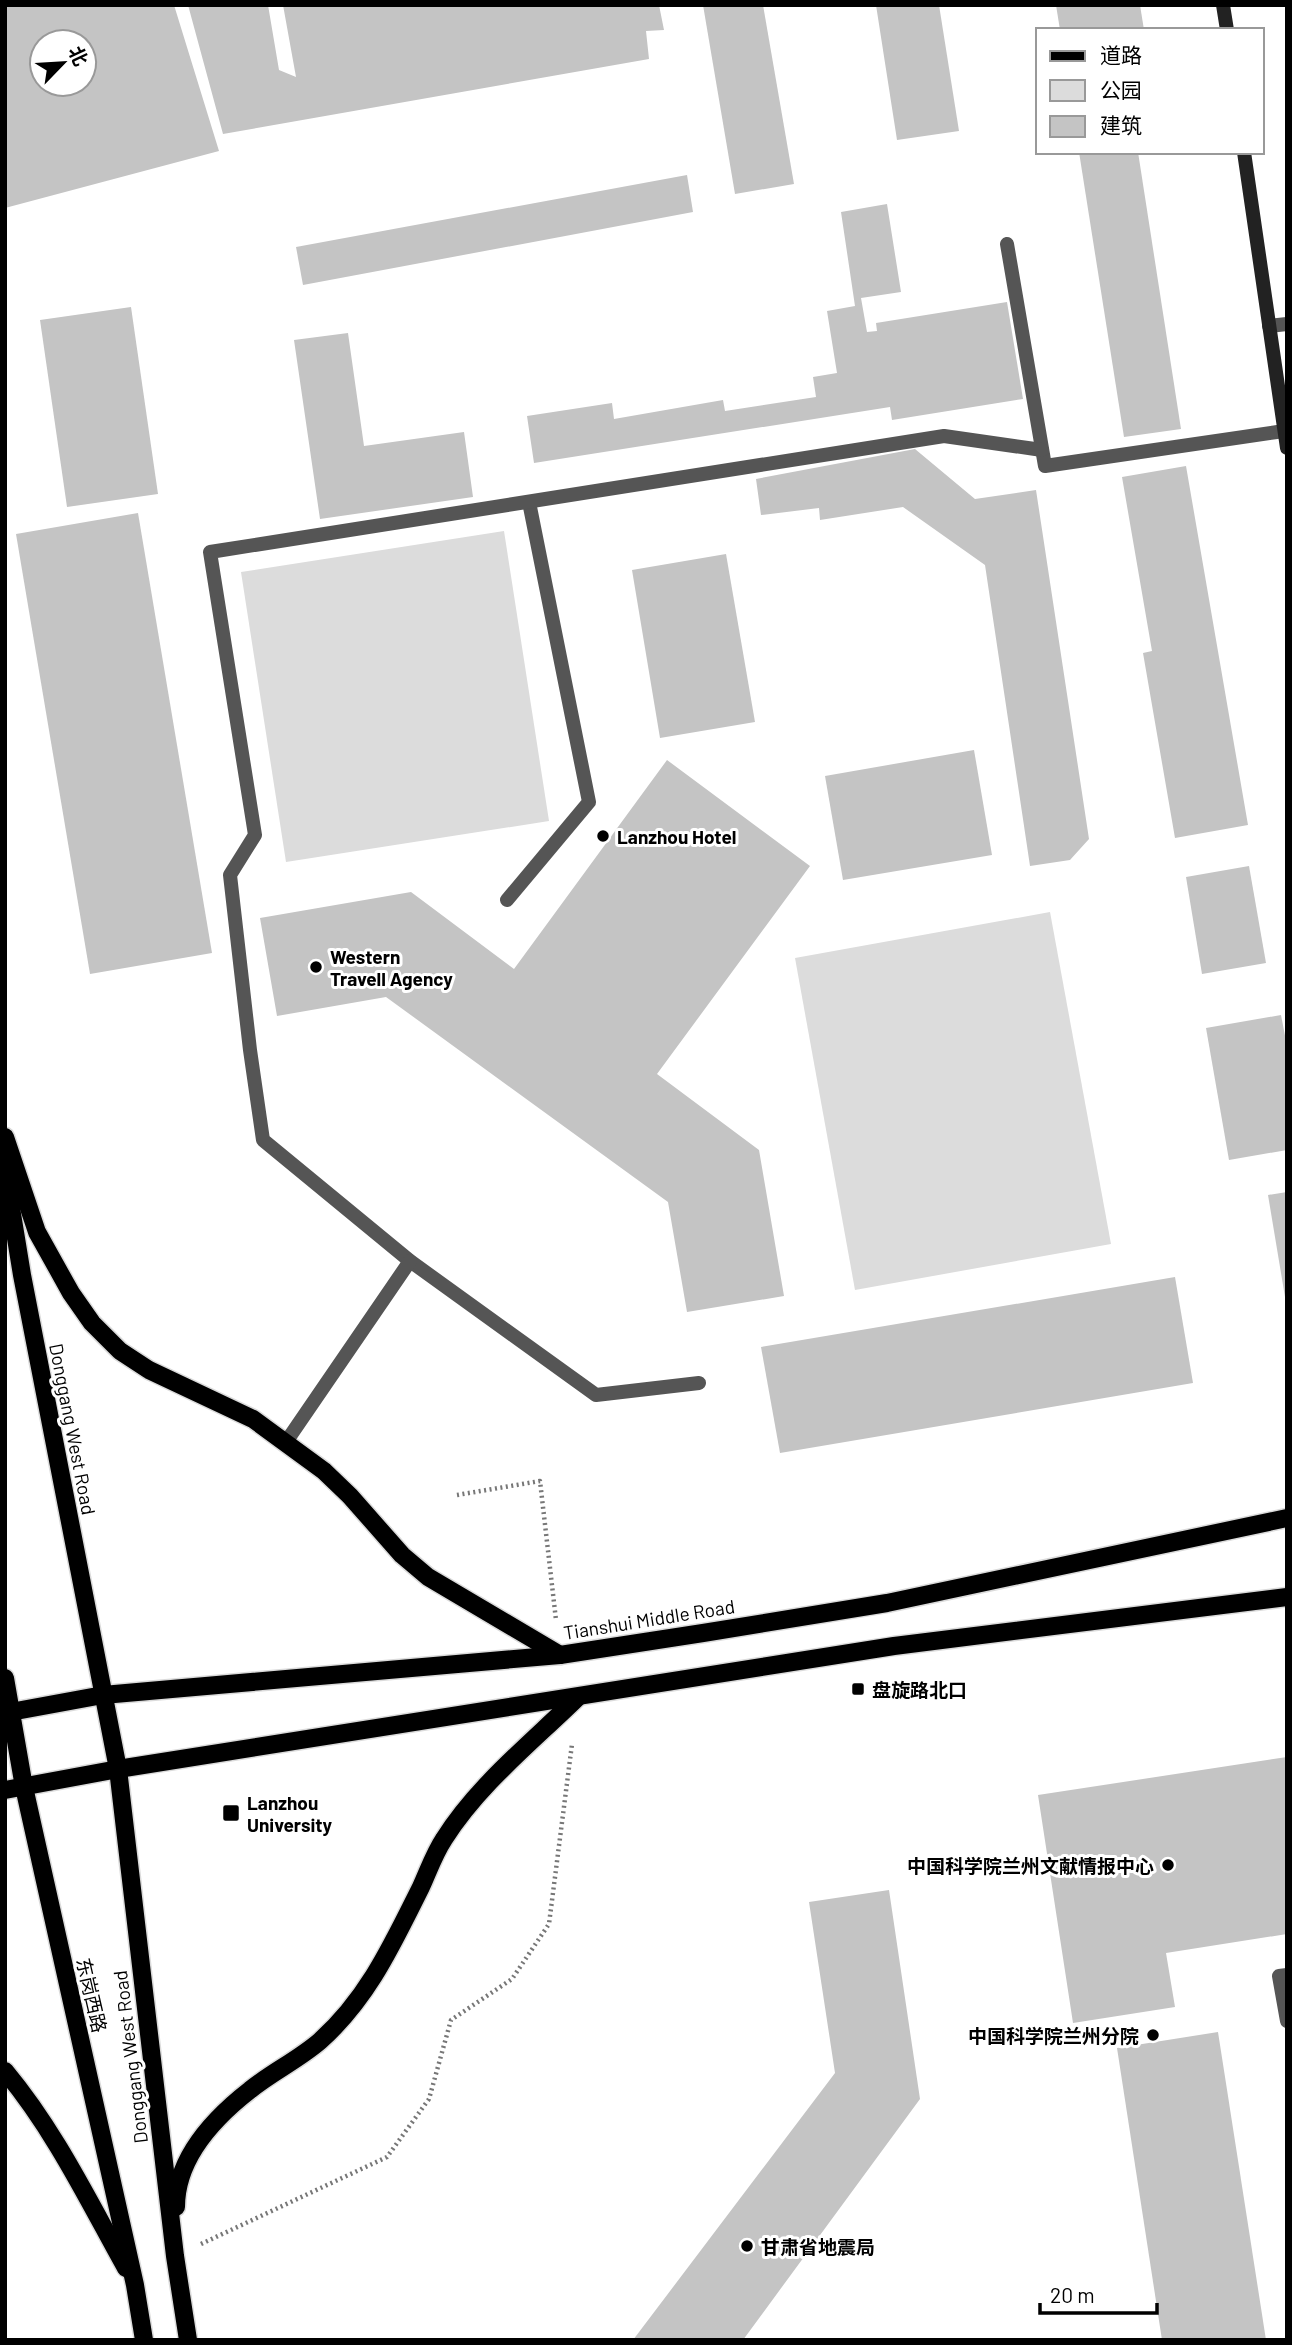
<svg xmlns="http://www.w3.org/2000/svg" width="1292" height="2345" viewBox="0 0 1292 2345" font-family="Barlow,'Noto Sans SC',sans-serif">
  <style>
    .green { fill: #dcdcdc }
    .building { fill: #c4c4c4; fill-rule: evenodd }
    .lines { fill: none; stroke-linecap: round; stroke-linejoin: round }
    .primary-casing { stroke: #dbdbdb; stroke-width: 21 }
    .path { stroke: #777; stroke-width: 4.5; stroke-dasharray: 2 3.5; stroke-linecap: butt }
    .lane { stroke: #555; stroke-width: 14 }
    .secondary { stroke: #222; stroke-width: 14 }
    .primary { stroke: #000; stroke-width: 18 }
    .poi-dot { fill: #000; stroke: #fff; stroke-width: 2.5 }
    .labels { text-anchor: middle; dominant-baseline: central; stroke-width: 6; stroke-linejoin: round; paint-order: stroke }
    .poi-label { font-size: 19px; font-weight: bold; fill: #000; stroke: #fff; text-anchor: start }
    .street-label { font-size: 19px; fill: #000; stroke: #fff }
  </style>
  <rect width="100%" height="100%" fill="#fff"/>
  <g class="green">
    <polygon points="504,531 549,821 286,862 241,572"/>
    <polygon points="1050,912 1111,1244 855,1290 795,958"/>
  </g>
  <g class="building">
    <path d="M5,5H174L219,151L5,208ZM42,42H84V84H42Z"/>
    <polygon points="188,5 268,5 279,70 296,77 283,5 659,5 664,30 646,31 649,59 223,134"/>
    <polygon points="703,5 763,5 794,184 735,194"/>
    <polygon points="876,5 939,5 959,131 897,140"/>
    <polygon points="1056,5 1140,5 1144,30 1060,30"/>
    <polygon points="1079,152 1138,152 1181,429 1124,437"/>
    <polygon points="687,175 693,212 303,285 296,247"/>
    <polygon points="887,204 901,292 861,298 867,332 877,331 876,323 1007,302 1023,399 892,420 890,407 534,463 527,416 612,403 614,419 723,400 725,411 816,397 813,377 837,373 827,311 855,306 841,212"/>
    <polygon points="131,307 158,494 67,507 40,320"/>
    <polygon points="348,333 364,446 464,432 473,497 320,519 294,340"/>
    <polygon points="915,449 975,499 1036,490 1089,839 1070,860 1030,866 985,565 903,507 820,520 819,508 761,515 756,479"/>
    <polygon points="1186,466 1248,825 1175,838 1143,653 1152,651 1122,477"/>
    <polygon points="138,513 212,953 90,974 16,534"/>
    <polygon points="726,554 755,722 660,738 632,570"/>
    <polygon points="974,750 992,855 843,880 825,776"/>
    <polygon points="667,760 810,866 657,1074 759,1150 784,1296 687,1312 668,1202 386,997 277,1016 260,918 411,892 514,969"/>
    <polygon points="1249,866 1266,963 1202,974 1186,877"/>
    <polygon points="1281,1015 1287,1046 1287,1150 1229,1160 1206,1028"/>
    <polygon points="1287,1192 1287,1297 1285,1297 1268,1195"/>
    <polygon points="1175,1277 1193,1383 780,1453 761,1347"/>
    <polygon points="1287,1757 1287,1934 1166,1953 1175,2007 1073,2023 1038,1795"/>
    <polygon points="889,1890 920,2099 743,2340 633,2340 835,2073 809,1902"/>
    <polygon points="1218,2032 1266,2340 1162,2340 1117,2048"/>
  </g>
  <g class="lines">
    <defs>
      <g id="primary">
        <polyline points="5,1137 37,1232 71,1293 92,1323 120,1351 149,1370 253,1419 324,1471 350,1496 402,1555 428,1577 560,1655"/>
        <polyline points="5,1171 22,1275 118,1769 175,2256 188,2340"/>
        <polyline points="5,1678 24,1787 135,2285 144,2340"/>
        <polyline points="5,1713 103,1695 560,1655 703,1633 887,1603 1287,1518"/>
        <polyline points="5,1790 118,1769 894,1646 1287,1597"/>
        <path d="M5,2071C55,2131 88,2200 126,2268"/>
        <path d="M176,2207C176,2158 214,2118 250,2090C272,2072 298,2060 320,2041C368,1998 392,1945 421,1887C428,1872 434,1854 444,1839C478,1785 532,1742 578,1697"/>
      </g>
    </defs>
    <use href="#primary" class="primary-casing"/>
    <g class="path">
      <polyline points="457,1495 540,1481 556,1620"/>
      <polyline points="201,2244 387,2157 429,2099 451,2020 512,1979 549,1924 572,1744"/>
    </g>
    <g class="lane">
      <polyline points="1007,244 1045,466 1284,431"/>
      <polyline points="1269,326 1287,324"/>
      <polyline points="507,900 589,802 529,502"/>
      <polyline points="699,1383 596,1395 410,1261 263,1140 250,1050 230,875 255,835 210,552 944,436 1042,450"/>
      <polyline points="286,1442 410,1261"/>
      <polyline points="1287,1975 1279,1976 1287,2021"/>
    </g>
    <g class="secondary">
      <polyline points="1223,5 1227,30"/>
      <polyline points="1244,152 1287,448"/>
    </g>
    <use href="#primary" class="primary"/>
  </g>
  <g class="poi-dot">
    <circle cx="603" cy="836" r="7"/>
    <circle cx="316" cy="967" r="7"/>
    <rect x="851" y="1682" width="14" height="14" rx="3.5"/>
    <rect x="222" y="1804" width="18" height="18" rx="3.5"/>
    <circle cx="1168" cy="1865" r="7"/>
    <circle cx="1153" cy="2035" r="7"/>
    <circle cx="747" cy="2246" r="7"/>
  </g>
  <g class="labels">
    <g class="poi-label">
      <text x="617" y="836">Lanzhou Hotel</text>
      <text x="330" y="956">Western<tspan x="330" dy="22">Travell Agency</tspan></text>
      <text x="872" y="1689">盘旋路北口</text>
      <text x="247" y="1802">Lanzhou<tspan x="247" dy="22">University</tspan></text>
      <text x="1154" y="1865" text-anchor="end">中国科学院兰州文献情报中心</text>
      <text x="1139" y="2035" text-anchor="end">中国科学院兰州分院</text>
      <text x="761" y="2246">甘肃省地震局</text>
    </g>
    <g class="street-label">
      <text transform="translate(73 1429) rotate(79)">Donggang West Road</text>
      <text transform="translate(649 1619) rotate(-9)">Tianshui Middle Road</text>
      <text transform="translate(92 1995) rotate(77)">东岗西路</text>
      <text transform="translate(130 2057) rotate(-97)">Donggang West Road</text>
    </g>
  </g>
  <rect width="1292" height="2345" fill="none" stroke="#000000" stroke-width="14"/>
  <rect x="1036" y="28" width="228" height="126" fill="#ffffff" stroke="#999999" stroke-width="2"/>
  <rect x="1050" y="51" width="35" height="10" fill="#000000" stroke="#999999" stroke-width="2"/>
  <text x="1100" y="63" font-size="21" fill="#000000">道路</text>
  <rect x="1050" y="80" width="35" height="21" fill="#dcdcdc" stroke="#999999" stroke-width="2"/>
  <text x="1100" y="98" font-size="21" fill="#000000">公园</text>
  <rect x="1050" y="116" width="35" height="21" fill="#c4c4c4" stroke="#999999" stroke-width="2"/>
  <text x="1100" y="133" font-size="21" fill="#000000">建筑</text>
  <g transform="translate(63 63) rotate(65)"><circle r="33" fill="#ffffff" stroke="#999999" stroke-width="2"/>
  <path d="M0-5L12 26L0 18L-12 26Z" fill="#000000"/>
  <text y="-10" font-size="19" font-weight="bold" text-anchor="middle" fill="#000000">北</text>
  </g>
  <path d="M1040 2303v10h117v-10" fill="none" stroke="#000000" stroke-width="3.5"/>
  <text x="1050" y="2303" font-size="21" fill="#000000" stroke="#ffffff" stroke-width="5" paint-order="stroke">20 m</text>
</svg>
